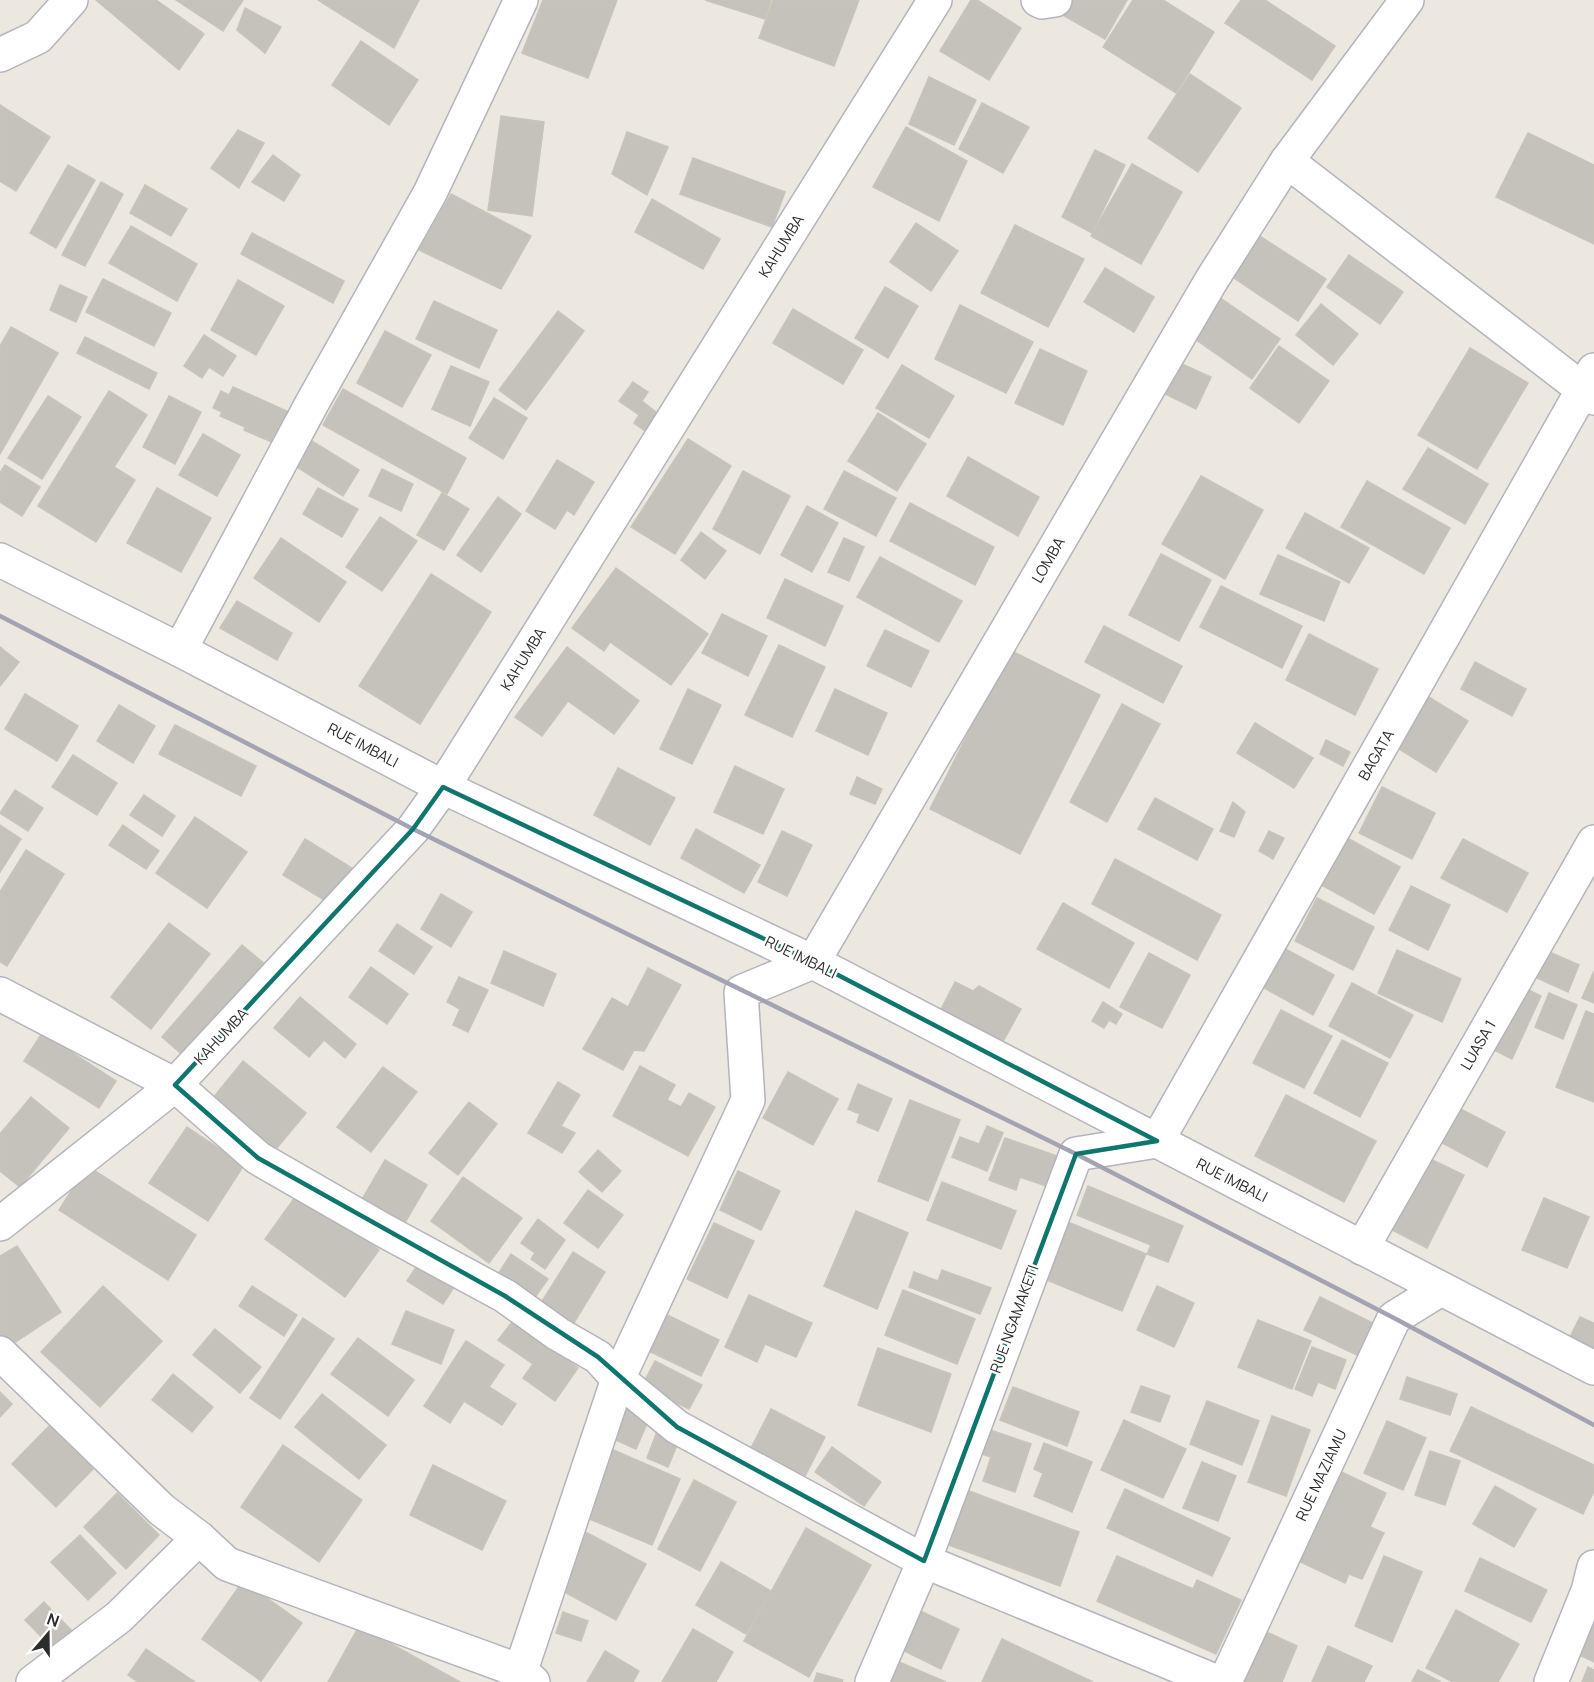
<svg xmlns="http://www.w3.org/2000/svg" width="1594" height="1682" viewBox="0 0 1594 1682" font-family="Manrope,sans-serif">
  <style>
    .building { fill: #c5c2bb; stroke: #c7c4b9; stroke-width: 1.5 }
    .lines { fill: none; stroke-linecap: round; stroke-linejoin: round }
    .street-casing { stroke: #b3b4be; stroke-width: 36 }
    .street { stroke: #fff; stroke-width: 33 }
    .rail { stroke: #a3a3b4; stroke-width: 4.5 }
    .marked { fill: none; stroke: #0f766e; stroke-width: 4.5; stroke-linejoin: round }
    .labels { text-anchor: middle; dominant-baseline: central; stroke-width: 4.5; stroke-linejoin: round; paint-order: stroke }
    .street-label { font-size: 15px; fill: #2c2c2c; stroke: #fff }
  </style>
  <rect width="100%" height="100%" fill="#ece8e0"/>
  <g class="building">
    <polygon points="96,0 156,0 204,34 179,70"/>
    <polygon points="176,0 243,0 223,31"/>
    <polygon points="318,0 419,0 394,48"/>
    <polygon points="543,0 617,0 588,78 522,53"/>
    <polygon points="705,0 771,0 765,19"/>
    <polygon points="773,0 859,0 834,66 759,38"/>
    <polygon points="971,0 977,0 1021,28 989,80 940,51"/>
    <polygon points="1049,0 1127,0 1105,39 1045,5"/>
    <polygon points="1133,0 1163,0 1214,32 1176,93 1103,47"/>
    <polygon points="1241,0 1265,0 1335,46 1312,80 1225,23"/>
    <polygon points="245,8 281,27 265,53 237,30"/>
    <polygon points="361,41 418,80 389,125 332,85"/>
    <polygon points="1190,74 1241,108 1198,172 1148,138"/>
    <polygon points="929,77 976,100 954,145 909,124"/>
    <polygon points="982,103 1029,127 1003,173 959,149"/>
    <polygon points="0,105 50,137 16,191 0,181"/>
    <polygon points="501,116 544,122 532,216 488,210"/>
    <polygon points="906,127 967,161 939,221 873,187"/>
    <polygon points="238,130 264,143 239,188 211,168"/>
    <polygon points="627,132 668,147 647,195 612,174"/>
    <polygon points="1528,133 1594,165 1594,244 1496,197"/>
    <polygon points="1095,150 1125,165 1092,233 1062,217"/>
    <polygon points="273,155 300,175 284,201 252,182"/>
    <polygon points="693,158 785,192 772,227 680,194"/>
    <polygon points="1132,164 1182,192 1141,264 1091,236"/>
    <polygon points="68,165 95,180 56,248 30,233"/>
    <polygon points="101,182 123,194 85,266 62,255"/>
    <polygon points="145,185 187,209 171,236 130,213"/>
    <polygon points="451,194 531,236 501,289 419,250"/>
    <polygon points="652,199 720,239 703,269 635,232"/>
    <polygon points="916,223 958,251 931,291 890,262"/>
    <polygon points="1015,225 1084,259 1048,327 981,293"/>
    <polygon points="131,226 197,264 177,301 109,263"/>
    <polygon points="252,233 344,281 333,303 241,254"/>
    <polygon points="1255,233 1326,279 1298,321 1228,274"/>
    <polygon points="1349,255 1403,292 1380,324 1327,287"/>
    <polygon points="1105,268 1154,297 1134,332 1084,302"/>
    <polygon points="103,279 171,313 154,346 86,312"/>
    <polygon points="238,280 284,306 256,355 211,330"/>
    <polygon points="60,285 87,297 76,322 50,310"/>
    <polygon points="885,287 918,306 888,358 855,338"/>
    <polygon points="1213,293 1280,339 1252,379 1185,332"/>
    <polygon points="434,301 497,330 479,368 416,339"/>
    <polygon points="1321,304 1358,334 1333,365 1296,335"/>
    <polygon points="960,305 1033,342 1006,393 935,359"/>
    <polygon points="793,309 863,350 843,384 773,343"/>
    <polygon points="558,311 584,331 526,410 499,390"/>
    <polygon points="11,327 58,353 0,454 0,346"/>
    <polygon points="385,331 431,355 402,407 357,383"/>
    <polygon points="204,335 236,356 223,376 209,367 202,378 184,366"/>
    <polygon points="85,337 157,373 149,389 77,353"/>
    <polygon points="1279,346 1329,381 1299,423 1250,388"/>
    <polygon points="1470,348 1528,383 1477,469 1418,435"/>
    <polygon points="1040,349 1087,371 1063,425 1015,403"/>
    <polygon points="1171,359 1211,377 1196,409 1157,390"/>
    <polygon points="902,365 954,396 929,438 876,408"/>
    <polygon points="451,366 489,382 470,426 432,409"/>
    <polygon points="633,382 648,392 642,401 657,413 645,431 634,423 639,415 619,401"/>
    <polygon points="233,387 289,412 274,443 244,430 245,427 220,416 222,412 213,408 221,391 229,395"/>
    <polygon points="343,389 466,458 447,494 323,425"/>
    <polygon points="109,391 147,415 114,467 135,480 96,542 38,506"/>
    <polygon points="48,396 81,417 42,479 8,458"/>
    <polygon points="169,396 201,412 175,464 143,447"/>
    <polygon points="494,398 527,418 503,459 469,438"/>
    <polygon points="878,413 926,444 897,491 848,461"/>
    <polygon points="203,434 240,455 217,496 179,475"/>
    <polygon points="307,438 359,470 343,496 292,464"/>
    <polygon points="688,439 731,466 675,554 631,527"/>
    <polygon points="1428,448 1488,484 1465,524 1403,489"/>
    <polygon points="968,457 1039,497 1018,536 947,496"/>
    <polygon points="557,460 594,482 574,515 567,510 555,529 526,511"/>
    <polygon points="5,465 40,487 22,516 0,502 0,473"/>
    <polygon points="382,469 413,484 401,511 369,496"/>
    <polygon points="743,471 790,496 760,554 713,529"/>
    <polygon points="844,471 896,498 876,536 824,509"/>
    <polygon points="1201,476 1263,510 1225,579 1162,544"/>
    <polygon points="1367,481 1450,528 1424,574 1341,527"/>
    <polygon points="157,488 211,518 181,572 127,543"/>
    <polygon points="318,488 358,509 342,537 303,514"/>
    <polygon points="442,493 469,509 444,550 417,535"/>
    <polygon points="498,497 521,514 481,572 457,555"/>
    <polygon points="910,503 994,547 975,585 890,541"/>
    <polygon points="807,506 838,523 812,572 781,555"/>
    <polygon points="1305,513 1369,548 1349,583 1286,548"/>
    <polygon points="380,517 417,541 382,591 346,567"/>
    <polygon points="701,532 726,551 705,579 681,560"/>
    <polygon points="281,538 346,582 319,622 254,578"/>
    <polygon points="844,538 864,547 849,581 828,572"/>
    <polygon points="1161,554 1211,580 1179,641 1129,615"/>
    <polygon points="1278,555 1340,582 1324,621 1260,594"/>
    <polygon points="880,557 962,601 939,642 857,597"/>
    <polygon points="616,568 708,634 671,685 610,642 604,651 572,628"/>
    <polygon points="431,574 491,612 420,724 359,686"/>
    <polygon points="785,579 843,606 825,646 767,618"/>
    <polygon points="1221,586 1302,626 1282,668 1200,627"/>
    <polygon points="237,601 292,633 277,660 220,628"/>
    <polygon points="722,614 767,636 748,676 702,653"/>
    <polygon points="1104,626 1182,666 1163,703 1085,662"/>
    <polygon points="885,630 929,651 911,687 867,666"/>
    <polygon points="1309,634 1378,669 1355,715 1286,680"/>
    <polygon points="779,645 825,667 792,737 745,715"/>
    <polygon points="0,647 19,662 0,686"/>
    <polygon points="567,647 639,701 614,734 568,701 542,736 515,717"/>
    <polygon points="1010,650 1100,695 1020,854 930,809"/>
    <polygon points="1475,662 1526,689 1512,716 1461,689"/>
    <polygon points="688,689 721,705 692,764 660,749"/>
    <polygon points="835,689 887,713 868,755 816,731"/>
    <polygon points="1422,693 1468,721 1436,772 1391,744"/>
    <polygon points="25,694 78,726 57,761 5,729"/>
    <polygon points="1122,704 1160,724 1107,822 1070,802"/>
    <polygon points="119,705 155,726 133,763 97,741"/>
    <polygon points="1255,723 1313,758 1294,788 1237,753"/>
    <polygon points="175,725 256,766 241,796 159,754"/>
    <polygon points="1326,740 1350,752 1343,766 1320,754"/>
    <polygon points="73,755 117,783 97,815 52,787"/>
    <polygon points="735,766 784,789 763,834 714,812"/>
    <polygon points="618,768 675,798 650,845 594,815"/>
    <polygon points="857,777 882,789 875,804 850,794"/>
    <polygon points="1382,787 1435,813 1412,859 1359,833"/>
    <polygon points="15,790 43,808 28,831 0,813"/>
    <polygon points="144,795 175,816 162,836 130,815"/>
    <polygon points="1155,798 1213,829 1197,860 1138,829"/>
    <polygon points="1233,802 1245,812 1234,837 1220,831"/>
    <polygon points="195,817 247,852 207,908 156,873"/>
    <polygon points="0,825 21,839 0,872"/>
    <polygon points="123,825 159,851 146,869 109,845"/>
    <polygon points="696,829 760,865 744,893 681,858"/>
    <polygon points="782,831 812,845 787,896 758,882"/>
    <polygon points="1269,831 1284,838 1273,859 1259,851"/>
    <polygon points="1340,834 1400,867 1374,914 1314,881"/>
    <polygon points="305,839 355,870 334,906 283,875"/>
    <polygon points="1463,839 1528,873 1507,912 1441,878"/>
    <polygon points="26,850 64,874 7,966 0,962 0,892"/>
    <polygon points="1115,859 1221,915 1197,960 1092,904"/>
    <polygon points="1411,886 1450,905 1428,950 1389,930"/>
    <polygon points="441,894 472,912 451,947 421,929"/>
    <polygon points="1317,898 1374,927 1353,970 1295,941"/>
    <polygon points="1063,903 1134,943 1109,988 1037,949"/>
    <polygon points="169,923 210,954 151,1029 111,997"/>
    <polygon points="397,924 432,947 414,974 379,951"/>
    <polygon points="242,945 266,965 186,1058 162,1037"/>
    <polygon points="1278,945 1334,975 1313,1015 1257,984"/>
    <polygon points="1540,948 1579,965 1568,992 1528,974"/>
    <polygon points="1397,950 1461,979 1442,1022 1378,993"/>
    <polygon points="504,951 556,974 543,1006 491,983"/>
    <polygon points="1149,953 1190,975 1162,1028 1120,1007"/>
    <polygon points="371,967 408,994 387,1024 349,997"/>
    <polygon points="648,968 681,985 644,1051 634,1050 623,1070 583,1049 612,998 628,1007"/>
    <polygon points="1594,971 1594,1003 1582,998"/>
    <polygon points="459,977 488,990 468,1032 453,1025 460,1009 447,1002"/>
    <polygon points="955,982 973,991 979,986 1021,1009 995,1056 937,1017"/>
    <polygon points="1352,983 1413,1015 1390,1058 1329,1026"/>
    <polygon points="1519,985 1541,996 1512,1059 1490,1048"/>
    <polygon points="1549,993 1577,1005 1563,1039 1535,1027"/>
    <polygon points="300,997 356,1044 345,1058 324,1040 309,1057 274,1028"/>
    <polygon points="1103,1002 1122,1014 1116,1024 1109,1020 1104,1028 1092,1021"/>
    <polygon points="1281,1010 1332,1036 1304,1088 1253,1063"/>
    <polygon points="1586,1011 1594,1014 1594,1102 1556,1087"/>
    <polygon points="42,1033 116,1081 99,1108 24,1061"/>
    <polygon points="1342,1040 1388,1063 1360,1117 1314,1093"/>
    <polygon points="243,1061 306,1113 276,1149 213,1098"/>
    <polygon points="640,1066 675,1085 667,1100 681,1107 689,1093 715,1107 688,1156 613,1116"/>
    <polygon points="383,1067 417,1092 371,1152 337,1127"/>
    <polygon points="788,1072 838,1099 813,1145 763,1118"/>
    <polygon points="558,1082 580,1095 561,1126 575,1133 562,1153 528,1133"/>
    <polygon points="858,1084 892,1099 878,1131 857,1122 860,1114 848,1109"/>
    <polygon points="1286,1095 1376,1141 1344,1202 1255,1156"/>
    <polygon points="31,1097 69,1128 20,1187 0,1171 0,1134"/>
    <polygon points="910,1100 960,1120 928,1201 878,1181"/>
    <polygon points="469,1102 497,1124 458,1175 429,1153"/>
    <polygon points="1451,1104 1505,1132 1487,1167 1433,1138"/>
    <polygon points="987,1126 1003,1133 987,1171 952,1157 960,1137 979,1144"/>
    <polygon points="187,1127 244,1165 208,1221 149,1183"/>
    <polygon points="1005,1138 1066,1159 1055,1189 1020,1177 1016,1190 989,1180"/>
    <polygon points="598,1150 621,1171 602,1192 579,1172"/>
    <polygon points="1428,1158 1464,1175 1427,1248 1392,1230"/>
    <polygon points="385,1160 427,1185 403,1226 361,1201"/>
    <polygon points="87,1166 196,1235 168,1280 59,1210"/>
    <polygon points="738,1171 780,1191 761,1230 720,1210"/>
    <polygon points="463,1177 522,1218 489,1263 431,1221"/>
    <polygon points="942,1182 1016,1211 1001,1249 927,1220"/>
    <polygon points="1088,1186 1183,1226 1168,1262 1147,1254 1151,1245 1077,1215"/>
    <polygon points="588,1190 623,1215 598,1248 564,1223"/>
    <polygon points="298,1193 379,1250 345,1297 265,1239"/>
    <polygon points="1544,1198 1589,1217 1567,1268 1522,1250"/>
    <polygon points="856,1211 908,1233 877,1309 824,1286"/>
    <polygon points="538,1219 565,1240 545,1269 531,1259 535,1253 521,1243"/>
    <polygon points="1063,1220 1146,1254 1122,1311 1040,1277"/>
    <polygon points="714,1223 754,1241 727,1298 687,1279"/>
    <polygon points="17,1246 61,1312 8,1347 0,1335 0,1256"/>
    <polygon points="573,1252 605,1272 569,1331 536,1311"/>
    <polygon points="511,1254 548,1279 529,1306 493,1282"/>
    <polygon points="422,1258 458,1281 443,1304 407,1281"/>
    <polygon points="942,1270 991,1288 980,1314 909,1287 914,1272 938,1281"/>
    <polygon points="103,1286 162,1341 100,1407 41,1352"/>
    <polygon points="252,1286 297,1315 284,1336 239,1306"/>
    <polygon points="1157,1286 1194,1303 1174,1347 1137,1330"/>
    <polygon points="903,1290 975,1319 957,1364 885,1335"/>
    <polygon points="749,1295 812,1323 796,1357 765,1344 757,1362 725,1347"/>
    <polygon points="1320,1297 1377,1325 1361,1357 1304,1330"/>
    <polygon points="655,1309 719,1340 701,1376 638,1346"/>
    <polygon points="406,1311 454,1330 441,1364 392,1344"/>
    <polygon points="1580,1317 1594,1323 1594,1351 1569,1339"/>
    <polygon points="303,1318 334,1339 280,1419 250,1398"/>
    <polygon points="1258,1320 1311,1341 1292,1389 1238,1367"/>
    <polygon points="513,1321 578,1368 555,1401 523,1378 533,1364 498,1340"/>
    <polygon points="215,1329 261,1367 240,1393 193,1355"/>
    <polygon points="358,1338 414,1380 388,1416 331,1374"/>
    <polygon points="466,1341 504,1365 489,1387 516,1404 502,1425 464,1401 450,1423 424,1406"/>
    <polygon points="1312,1347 1346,1360 1335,1389 1318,1382 1312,1396 1295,1389"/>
    <polygon points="878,1348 951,1374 931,1432 858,1405"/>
    <polygon points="655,1361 702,1385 689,1409 642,1386"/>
    <polygon points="173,1374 213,1407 192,1432 152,1400"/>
    <polygon points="1407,1377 1457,1394 1450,1415 1400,1399"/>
    <polygon points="1141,1386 1170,1396 1160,1422 1131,1412"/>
    <polygon points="1013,1387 1079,1412 1067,1446 1000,1420"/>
    <polygon points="0,1392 12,1404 0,1417"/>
    <polygon points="322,1394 386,1445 359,1479 295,1427"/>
    <polygon points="1207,1401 1259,1421 1242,1465 1190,1444"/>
    <polygon points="621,1407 649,1419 636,1449 609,1437"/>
    <polygon points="1471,1407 1594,1465 1594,1491 1583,1514 1450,1451"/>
    <polygon points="771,1409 825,1437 802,1482 748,1454"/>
    <polygon points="1272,1416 1310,1430 1286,1496 1248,1482"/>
    <polygon points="1124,1420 1186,1449 1163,1498 1101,1470"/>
    <polygon points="1387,1421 1426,1438 1403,1490 1364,1473"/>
    <polygon points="49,1426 93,1469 56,1507 12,1464"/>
    <polygon points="979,1426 1031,1444 1015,1492 983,1481 991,1457 970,1450"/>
    <polygon points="658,1429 680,1438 668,1467 647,1458"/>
    <polygon points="1044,1443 1092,1462 1072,1512 1034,1496 1043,1473 1034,1469"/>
    <polygon points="283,1445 362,1500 319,1562 241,1507"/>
    <polygon points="832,1447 881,1482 864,1506 815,1472"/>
    <polygon points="609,1448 680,1479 652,1545 580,1515"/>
    <polygon points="1430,1451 1460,1461 1445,1505 1415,1495"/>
    <polygon points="1202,1462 1236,1476 1218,1521 1183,1508"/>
    <polygon points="433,1465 506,1501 482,1550 410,1515"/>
    <polygon points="1333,1468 1386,1493 1370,1527 1384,1533 1362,1579 1349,1574 1345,1583 1292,1558"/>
    <polygon points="694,1480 736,1502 700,1571 658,1549"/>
    <polygon points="1495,1486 1536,1509 1514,1547 1473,1524"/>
    <polygon points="961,1488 1079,1532 1060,1586 941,1542"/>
    <polygon points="1125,1489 1230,1538 1212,1576 1107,1528"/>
    <polygon points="117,1493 159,1535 126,1569 84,1527"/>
    <polygon points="574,1526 646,1564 616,1620 544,1581"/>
    <polygon points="806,1528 871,1565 809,1677 744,1641"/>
    <polygon points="80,1535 116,1573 88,1600 51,1562"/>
    <polygon points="1117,1556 1193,1589 1197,1580 1241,1600 1216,1654 1097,1601"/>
    <polygon points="1384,1556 1422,1572 1392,1642 1355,1626"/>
    <polygon points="1480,1558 1547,1590 1531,1622 1465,1591"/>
    <polygon points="721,1562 771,1591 746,1634 696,1605"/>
    <polygon points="243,1581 302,1623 261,1681 202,1639"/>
    <polygon points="44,1602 75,1634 56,1652 25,1620"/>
    <polygon points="912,1607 959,1629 941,1669 894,1646"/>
    <polygon points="1456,1610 1519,1644 1498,1682 1453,1682 1426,1668"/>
    <polygon points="563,1612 588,1621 581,1641 556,1633"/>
    <polygon points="1594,1622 1594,1662 1579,1655"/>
    <polygon points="359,1626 460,1682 328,1682"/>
    <polygon points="693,1629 733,1652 716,1682 662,1682"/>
    <polygon points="1262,1630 1297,1646 1282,1682 1240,1682"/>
    <polygon points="1002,1639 1093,1682 982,1682"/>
    <polygon points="1328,1646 1372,1666 1364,1682 1312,1682"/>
    <polygon points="146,1649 195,1682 138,1682 128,1675"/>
    <polygon points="605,1651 639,1671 633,1682 587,1682"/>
    <polygon points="892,1659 946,1682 882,1682"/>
    <polygon points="1588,1667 1594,1670 1594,1682 1582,1682"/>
    <polygon points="1418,1670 1441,1682 1412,1682"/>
    <polygon points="817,1673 843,1680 842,1682 814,1682"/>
  </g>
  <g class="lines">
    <defs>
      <g id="street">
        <polyline points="1038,0 1042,2 1055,0"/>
        <polyline points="0,55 38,37 71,0"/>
        <polyline points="1287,161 1594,398"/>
        <polyline points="0,560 180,650 443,787 813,962 1594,1368"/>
        <polyline points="180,650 311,405 430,193 521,0"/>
        <polyline points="0,994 175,1085 258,1158 383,1230 505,1296 558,1334 598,1357 618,1379 677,1427 924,1561 1217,1682"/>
        <polyline points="0,1224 175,1085 413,829 443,787 935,0"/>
        <polyline points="1362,1248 1594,842"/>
        <polyline points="0,1353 162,1510 199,1538 227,1564 520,1671 533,1682"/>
        <polyline points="33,1682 119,1617 199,1538"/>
        <polyline points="517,1682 618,1379 748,1100 741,992 813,962 1211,281 1287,161 1407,0"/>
        <polyline points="872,1682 924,1561 1076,1154 1157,1141 1594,370"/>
        <polyline points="1225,1682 1394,1318 1441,1289"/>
        <polyline points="1551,1682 1588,1591 1594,1567"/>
      </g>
    </defs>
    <use href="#street" class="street-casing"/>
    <use href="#street" class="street"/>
    <polyline class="rail" points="0,616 413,829 1076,1154 1394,1318 1594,1425"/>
  </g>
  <path class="marked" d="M443,787L813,962L1157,1141L1076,1154L924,1561L677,1427L598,1357L505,1296L258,1158L175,1085L413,829Z"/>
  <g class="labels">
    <g class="street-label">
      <text transform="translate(781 246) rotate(-58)">KAHUMBA</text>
      <text transform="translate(1048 560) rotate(-60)">LOMBA</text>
      <text transform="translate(523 659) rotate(-58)">KAHUMBA</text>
      <text transform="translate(363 745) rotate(28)">RUE IMBALI</text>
      <text transform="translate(1376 755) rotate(-60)">BAGATA</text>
      <text transform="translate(801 957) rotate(26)">RUE IMBALI</text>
      <text transform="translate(221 1036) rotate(-47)">KAHUMBA</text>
      <text transform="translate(1478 1045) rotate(-60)">LUASA 1</text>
      <text transform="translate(1232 1180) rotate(27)">RUE IMBALI</text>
      <text transform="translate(1014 1319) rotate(-70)">RUE NGAMAKETI</text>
      <text transform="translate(1321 1475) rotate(-65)">RUE MAZIAMU</text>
    </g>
  </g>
  <g transform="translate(48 1634) rotate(20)" stroke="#ffffff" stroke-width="4.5" paint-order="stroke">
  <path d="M0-4.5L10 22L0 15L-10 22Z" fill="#2c2c2c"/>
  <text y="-9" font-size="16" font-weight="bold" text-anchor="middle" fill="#2c2c2c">N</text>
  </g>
</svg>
